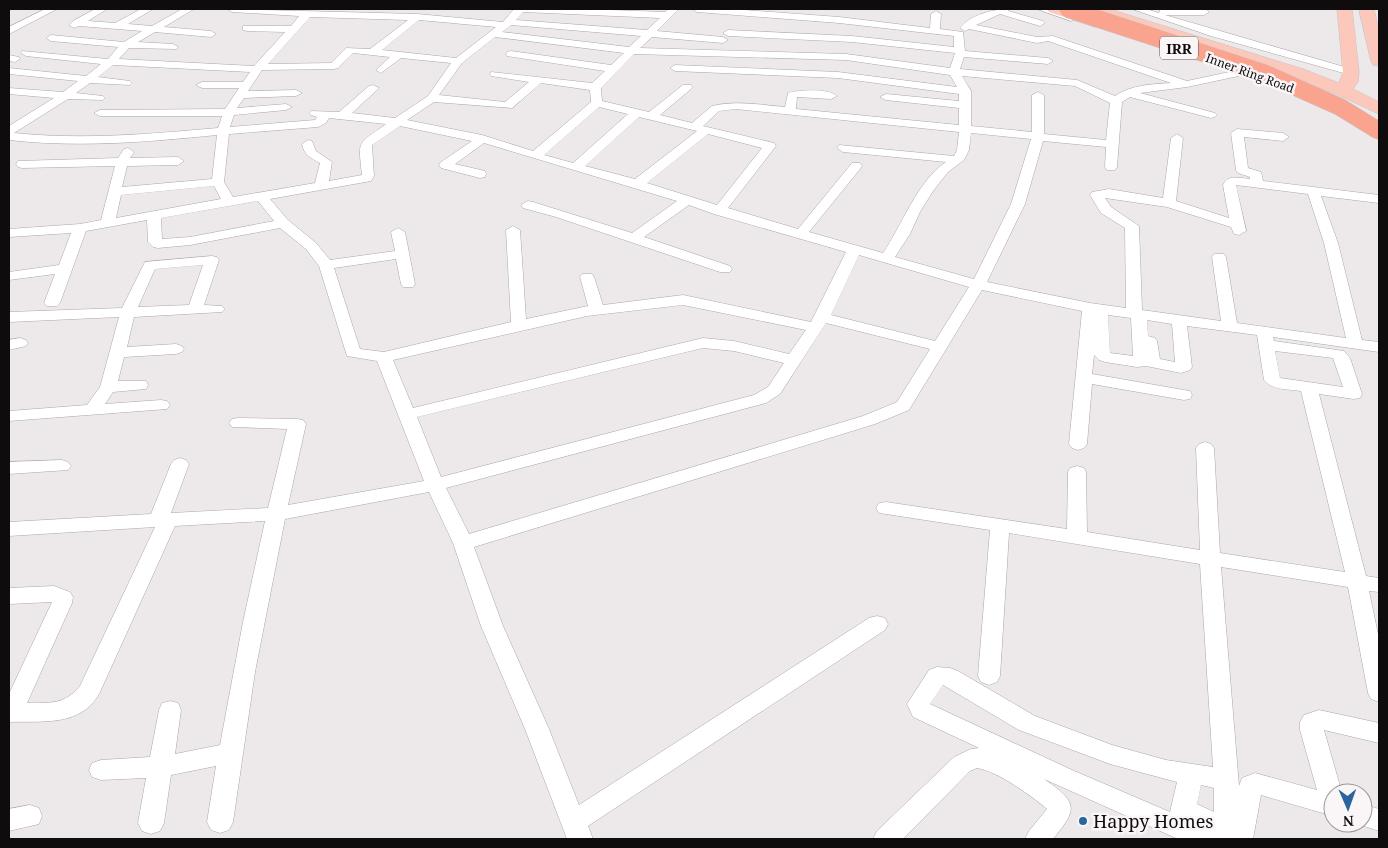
<svg xmlns="http://www.w3.org/2000/svg" width="1388" height="848" viewBox="0 0 1388 848" font-family="'Noto Serif',serif">
  <style>
    .lines { fill: none; stroke-linecap: round; stroke-linejoin: round }
    .street-casing { stroke: #aca7a8; stroke-width: 1 }
    .primary-casing { stroke: #c5c5c5; stroke-width: 1 }
    .street { fill: #fff; fill-rule: evenodd }
    .primary { fill: #fcc8bc; fill-rule: evenodd }
    .highway-bridge-casing { stroke: #c5c5c5; stroke-width: 18; stroke-linecap: butt }
    .highway-bridge { stroke: #faa38f; stroke-width: 17 }
    .poi-dot { fill: #2a669d; stroke: #faf5f6; stroke-width: 2 }
    .labels { text-anchor: middle; dominant-baseline: central; stroke-width: 5; stroke-linejoin: round; paint-order: stroke }
    .far-street-label { font-size: 12px; fill: #0e0c0d; stroke: #faf5f6 }
    .shield { fill: #faf5f6; stroke: #555253; stroke-width: 1 }
    .shield-label { font-size: 14px; font-weight: bold; fill: #0e0c0d }
    .near-poi-label { font-size: 18px; fill: #0e0c0d; stroke: #faf5f6; text-anchor: start }
  </style>
  <rect width="100%" height="100%" fill="#ede8e9"/>
  <g class="lines">
    <defs>
      <g id="street">
        <polygon points="45,9 57,9 9,34 9,27"/>
        <path d="M95,9H107L88,21L115,23L141,9H153L128,24L152,26L182,9H194L164,27L211,31L216,34L211,37L155,32L138,42L173,44L178,47L177,49L129,48L119,59L254,66L285,32L247,31L243,30V26H291L299,16L232,12L227,9L417,14L503,22L514,9H584L665,12L669,9H679L657,31L723,37L728,40L723,43L652,37L640,48L846,54L950,68L955,53L852,42L728,36L723,33L728,30L852,36L954,47V36L839,23L697,12L692,9H731L839,17L930,28L931,14L936,11L941,14L940,29L963,32L965,51L1048,58L1053,61L1048,64L964,57L960,69L1077,80L1115,96C1131,85 1152,84 1171,83L1048,41L1037,43L969,29L965,31L960,28C970,15 993,9 1009,9L1008,11L1043,21L1045,23L1040,26L1000,14L976,25L1037,37L1053,36L1187,81L1248,68L1252,69L1253,71L1248,74L1187,87L1140,93L1215,113L1217,115L1215,117L1211,118L1130,97L1122,102L1117,167L1115,170H1107L1105,167L1106,147L1043,141L1025,204L987,282L1090,303L1126,308L1125,228L1101,213L1090,195L1092,192L1109,189L1163,198L1171,138L1177,134L1183,138L1176,201L1229,218L1223,185C1228,174 1239,178 1250,179V177L1238,173L1236,170L1231,133L1237,129L1283,133L1289,137L1283,141L1244,137L1248,168L1261,172L1263,181L1379,195V203L1321,196L1338,243L1362,340L1379,342V352L1273,337L1274,341L1344,351L1350,358L1362,394L1360,398L1354,399L1319,394L1366,576L1379,578V592L1369,591L1379,639V702L1371,699L1368,693L1348,587L1221,567L1239,786L1242,778L1255,773L1317,790L1300,730V722L1304,715L1319,710L1379,723V743L1324,730L1342,793H1333V816L1261,795L1253,839H1178L1044,779C1077,802 1079,808 1053,839H1025L1029,831L1047,809C1030,795 999,772 977,768L970,771L903,839H873L877,831L954,757L971,749L979,748L913,717L907,704L929,670L937,667L950,668L958,671L1035,716L1112,745L1166,760L1213,767L1200,564L1009,533L1000,676L997,682L989,685L981,682L978,676L990,530L886,514L879,513L876,508L879,503L886,502L1067,529L1068,472L1070,468L1077,466L1084,468L1086,472L1087,532L1200,550L1196,448L1199,444L1205,442L1211,444L1214,448L1220,553L1345,572L1301,391C1289,389 1271,390 1264,380L1257,335L1187,326L1192,367L1190,370L1181,373L1146,366L1137,367L1105,362L1099,360L1094,355L1092,374L1184,390L1190,391L1192,395L1190,399L1184,400L1092,384L1087,444L1084,448L1078,450L1072,448L1069,444L1082,311L982,290L909,410L875,424L474,547L503,626L549,729L579,805L869,618L877,616L885,618L888,624L885,630L588,826L593,839H567L525,729L481,626L453,543L429,492L285,519L255,672L233,822L229,830L220,833L211,830L207,822L216,766L171,775L164,823L160,831L151,834L142,831L138,823L146,778L101,780L92,777L89,770L92,763L101,760L150,757L159,710L162,703L170,701L178,703L181,710L175,754L220,745L243,622L265,521L175,526L100,692C82,727 43,721 9,722V694L52,602L9,604V588L54,586L70,592L73,597L72,603L27,703C51,702 63,706 80,686L155,527L9,536V522L151,514L171,464L174,460L180,458L186,460L189,464L171,513L268,508L287,429L232,427L229,423L232,419L238,418L297,419L303,420L306,424L288,505L424,481L377,361L347,356L319,266L306,249L280,228L190,245L158,248L153,247L148,242L147,220L86,231L60,303L57,306H47L44,303L55,274L9,280V272L59,265L71,233L9,237V229L80,224L101,220L115,166L22,168L18,167L16,164L18,161L118,158L124,149L128,148L134,152L130,158L178,157L184,161L178,165L127,166L122,187L212,179L217,135C146,142 80,148 9,140V126L54,98L9,94V88L63,92L78,81L9,74V68L86,76L101,64L26,56L21,53L22,51L108,59L118,47L51,41L46,38L51,35L124,42L142,31L79,26L74,28L69,25L73,21ZM523,12L660,18L647,30L516,20ZM310,17L408,20L370,49L346,48L331,63L268,64ZM419,20L496,27L456,58L382,50ZM511,25L641,36L629,47L502,32ZM495,37L624,53L611,65L511,51L507,52L506,54L507,56L605,71L592,83L491,72L490,74L491,76L529,82L505,102L439,95L462,63ZM353,53L390,57L376,70L381,73L401,58L451,63L428,96L395,118L352,113L377,90L379,88L373,85L369,86L339,112L311,111L309,113L311,115L317,117L315,120L230,127L234,115L286,110L292,107L286,104L237,108L244,98L296,96L302,93L296,90L248,91L262,70L334,69L338,68ZM634,54L846,60L950,75L957,87L838,72L675,65L670,68L675,71L838,78L959,94V101L886,94L880,97L886,100L959,108V125L796,109L797,97L831,99L837,96C828,88 799,90 788,93L785,107C761,105 736,100 712,106L692,123L660,115L691,89L693,87L691,85H683L649,112L602,101L601,88ZM113,65L250,72L243,82H202L196,85L202,88H239L225,109L100,110L94,113L100,116H222L218,128C149,134 84,140 14,133L68,99L103,100L105,98L103,96L76,93L90,83L130,85L132,83L130,81L98,77ZM962,76L1075,86L1110,103L1106,140L1044,134V95L1038,92L1032,95V132L971,126V91ZM541,83L590,90L591,102L533,151L482,135L407,120L434,102L512,108ZM599,107L628,114L573,163L544,155ZM736,109L959,132L957,150L954,156L839,145L837,148L843,152L946,162C917,181 902,226 883,253L809,232L860,169L862,166L860,163H852L798,229L728,208L776,146L774,143L703,126L719,111ZM639,117L697,131L635,179L585,166ZM329,118L386,124C357,145 358,139 362,175L329,181L332,162L316,151L312,141L308,140L302,144C304,155 311,158 320,163L315,183L233,197L224,182L229,134L318,127L326,123ZM400,126L472,141L441,162L439,165L441,168L480,178L485,177L486,174L485,171L455,164L484,143L677,201L632,233L533,202L528,201L521,205L523,208L556,217L720,272H730L732,269L730,266L644,237L689,205L714,214L846,252L811,322L683,295L603,305L594,277L592,274H582L580,277L588,306L526,319L520,230L513,226L506,230L511,322L384,352L360,349L334,268L396,259L401,284L403,287H413L415,284L405,232L398,228L391,232L395,251L330,260L316,243L288,220L270,199L371,181L374,176L372,145ZM971,133L1031,139L1011,204L974,279L895,257L910,234L920,212L933,191L948,172L964,160L969,150ZM708,134L762,148L717,205L647,183ZM1236,185L1308,194L1324,243L1346,338L1237,323L1226,257L1224,254H1214L1212,257L1221,321L1142,310L1139,226L1111,207L1105,198L1167,207L1231,227L1234,234L1239,235L1246,231ZM214,186L221,199L116,218L121,195ZM258,201L274,221L190,237L162,239L161,218ZM859,255L969,287L935,341L831,315ZM683,305L806,330L789,354L734,341L703,338L413,408L393,360L587,316ZM1108,315L1131,318L1133,356L1110,353ZM1147,320L1172,324L1175,362L1160,359L1157,341L1155,338L1148,336ZM826,323L930,349L897,402L863,416L469,534L446,488L766,403L780,394ZM703,348L734,351L784,363L768,387L754,395L441,477L417,417ZM1275,351L1333,358L1343,387L1280,378ZM943,685L1019,730L1110,764L1177,782L1170,812L1072,770L930,704ZM1201,785L1214,788V812L1197,804Z"/>
        <polygon points="1037,9 1051,9 1076,18 1071,21"/>
        <polygon points="1132,9 1146,9 1159,13 1160,10 1163,9 1207,10 1209,12 1204,15 1165,15 1355,70 1356,72 1355,74 1347,74 1211,36"/>
        <polygon points="9,55 19,57 20,59 15,62 9,61"/>
        <path d="M212,256L217,257L219,260L204,305L222,306L225,309L222,312L134,317L127,347L176,344L182,346L184,349L182,352L176,354L124,357L118,381H146L148,385L146,389L113,392L105,404L161,400L167,401L170,405L167,409L9,421V411L87,405L100,387L119,317L9,322V312L122,308L145,262ZM203,265L189,305L138,307L155,269Z"/>
        <polygon points="20,338 26,340 28,343 26,346 9,350 9,340"/>
        <polygon points="62,460 68,462 71,466 68,470 9,474 9,462"/>
        <polygon points="1363,804 1379,809 1379,831 1355,823 1363,823"/>
        <polygon points="30,805 39,808 42,816 39,824 9,831 9,809"/>
      </g>
      <g id="primary">
        <polygon points="1047,9 1069,9 1100,19 1103,22 1100,25 1095,27 1049,12"/>
        <polygon points="1086,9 1109,9 1303,69 1339,83 1343,72 1337,9 1352,9 1359,72 1358,82 1353,89 1379,102 1379,114 1336,94 1291,77 1089,12"/>
        <polygon points="1359,9 1374,9 1379,31 1379,66 1373,65 1371,61"/>
      </g>
    </defs>
    <use href="#street" class="street-casing"/>
    <use href="#primary" class="primary-casing"/>
    <use href="#street" class="street"/>
    <use href="#primary" class="primary"/>
    <defs>
      <polyline id="highway-bridge" points="1068,9 1264,73 1340,107 1379,131"/>
    </defs>
    <use href="#highway-bridge" class="highway-bridge-casing"/>
    <use href="#highway-bridge" class="highway-bridge"/>
  </g>
  <circle class="poi-dot" cx="1083" cy="821" r="5"/>
  <g class="labels">
    <g class="far-street-label">
      <text transform="translate(1250 73) rotate(20)">Inner Ring Road</text>
    </g>
    <rect class="shield" x="1160" y="36.5" width="38" height="23" rx="4"/>
    <g class="shield-label">
      <text x="1179" y="48">IRR</text>
    </g>
    <g class="near-poi-label">
      <text x="1093" y="821">Happy Homes</text>
    </g>
  </g>
  <rect width="1388" height="848" fill="none" stroke="#0e0c0d" stroke-width="20"/>
  <g transform="translate(1348 808) rotate(178)"><circle r="24" fill="#faf5f6" stroke="#9c9899"/>
  <path d="M0-4L9 19L0 12L-9 19Z" fill="#2a669d"/>
  <text y="-8" font-size="14" font-weight="bold" text-anchor="middle" fill="#0e0c0d">N</text>
  </g>
</svg>
